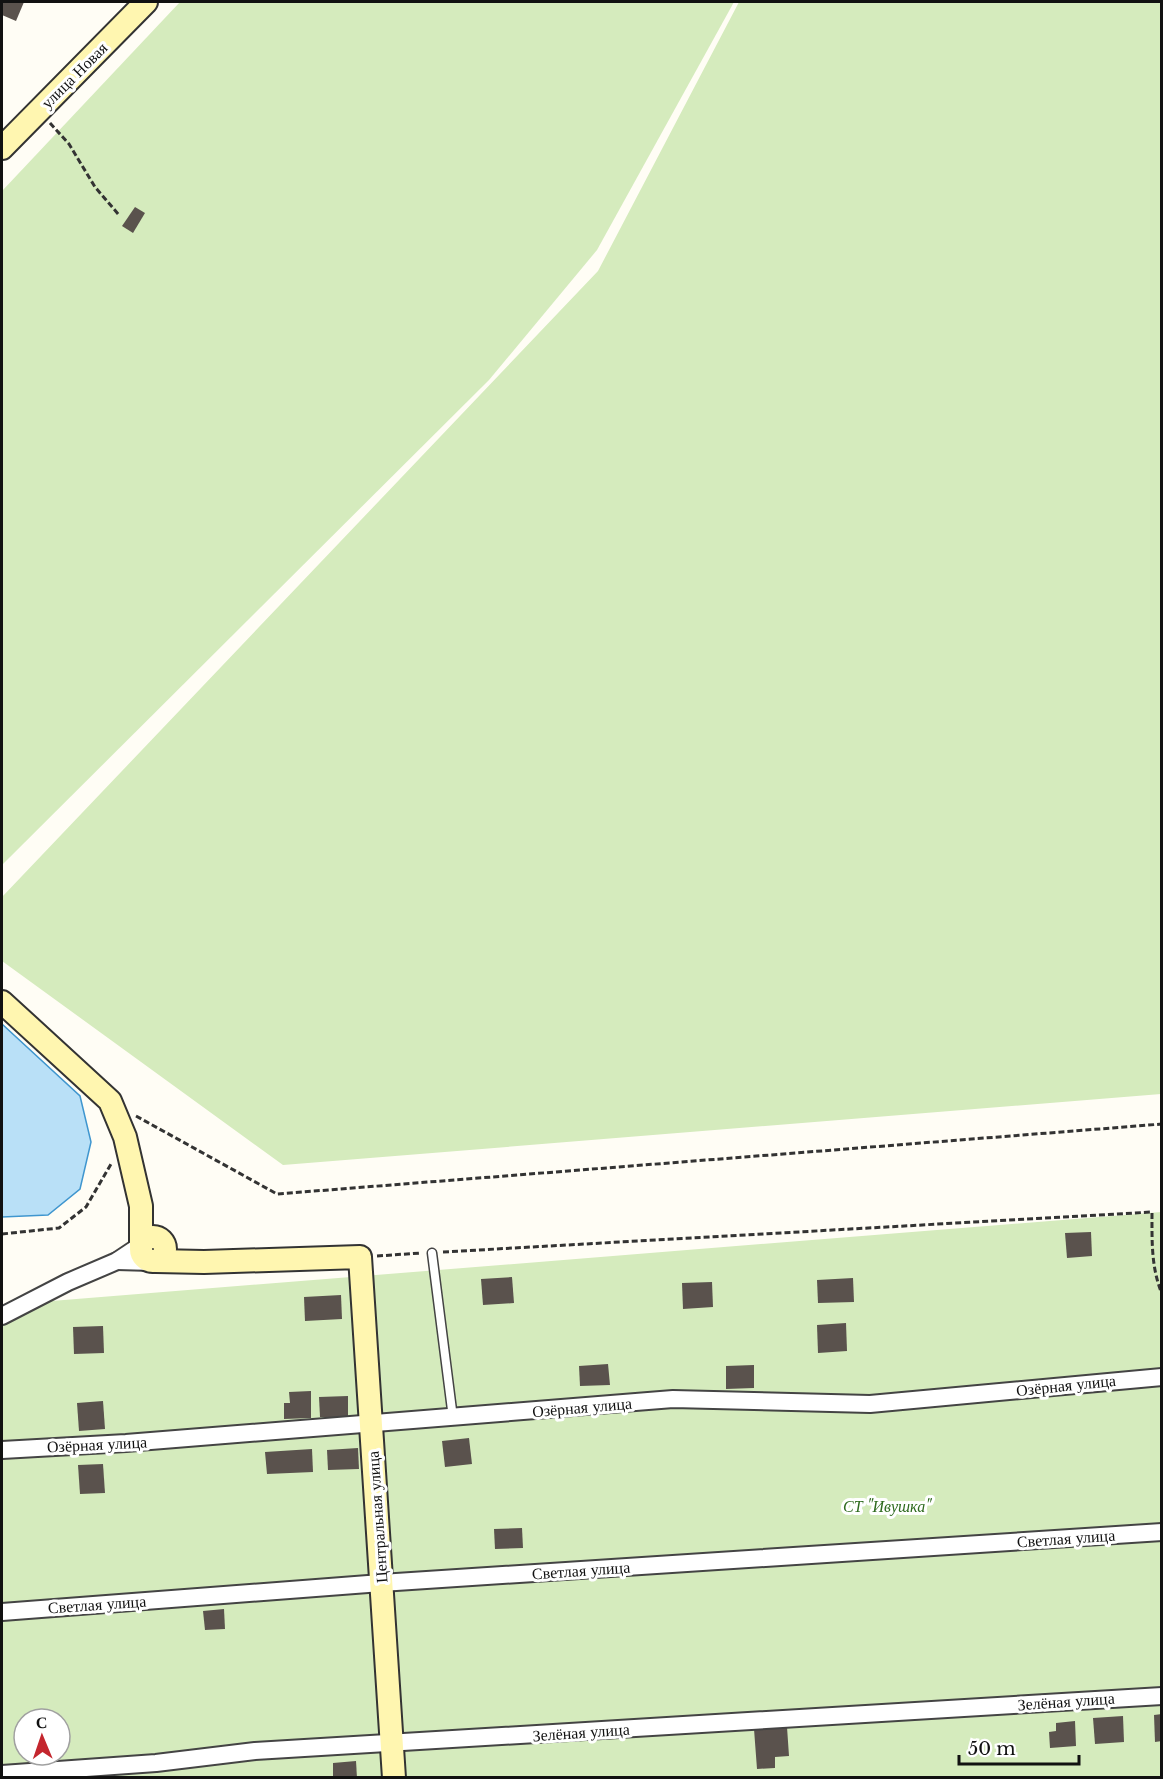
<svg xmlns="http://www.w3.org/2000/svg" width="1163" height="1779" viewBox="0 0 1163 1779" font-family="'Libre Baskerville',serif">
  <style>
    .green { fill: #d5ebbd; fill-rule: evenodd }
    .water { fill: #b9e0f7; stroke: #3f96cf; stroke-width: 1.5 }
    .building { fill: #5a524d }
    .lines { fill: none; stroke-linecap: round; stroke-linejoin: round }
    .lane-casing { stroke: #444; stroke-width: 11 }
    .street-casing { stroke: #444; stroke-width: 20 }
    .secondary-casing { stroke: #333; stroke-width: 26 }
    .path { stroke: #333; stroke-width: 3; stroke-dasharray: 6 3; stroke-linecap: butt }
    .lane { stroke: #fff; stroke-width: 8 }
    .street { stroke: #fff; stroke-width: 16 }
    .secondary { stroke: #fff6b0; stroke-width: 22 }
    .labels { text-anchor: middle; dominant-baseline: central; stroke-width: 6; stroke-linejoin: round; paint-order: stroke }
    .street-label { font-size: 16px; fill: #111; stroke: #fff }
    .park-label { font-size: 16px; font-style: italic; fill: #2f6b1f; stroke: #fff }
  </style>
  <rect width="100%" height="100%" fill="#fffdf5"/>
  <g class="green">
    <polygon points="180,2 734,2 597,250 489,380 2,865 2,191"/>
    <polygon points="739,2 1161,2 1161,1094 283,1165 2,961 2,897 598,271"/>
    <path d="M1161,1212V1777L2,1778V1305ZM24,1719H60V1755H24Z"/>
  </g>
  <polygon class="water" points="2,1024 80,1096 91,1142 80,1189 48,1215 2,1217"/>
  <g class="building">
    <polygon points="2,2 24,2 16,21 2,15"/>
    <polygon points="135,207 145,213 133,233 122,226"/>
    <polygon points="1091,1232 1092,1256 1067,1258 1065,1233"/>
    <polygon points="512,1277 514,1303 483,1305 481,1279"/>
    <polygon points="853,1278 854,1302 818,1303 817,1280"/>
    <polygon points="712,1282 713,1307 683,1309 682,1283"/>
    <polygon points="341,1295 342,1319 305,1321 304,1297"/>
    <polygon points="846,1323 847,1351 818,1353 817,1325"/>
    <polygon points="103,1326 104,1353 74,1354 73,1327"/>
    <polygon points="608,1364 610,1385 580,1386 579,1366"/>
    <polygon points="754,1365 754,1388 726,1389 726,1366"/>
    <polygon points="311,1391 311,1418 284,1419 284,1403 290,1403 289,1392"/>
    <polygon points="348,1396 348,1417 320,1417 319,1397"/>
    <polygon points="103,1401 105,1429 79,1431 77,1403"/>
    <polygon points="469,1438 472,1464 445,1467 442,1441"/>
    <polygon points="358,1448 359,1469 328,1470 327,1450"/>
    <polygon points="312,1449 313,1472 267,1474 265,1452"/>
    <polygon points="103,1464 105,1493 80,1494 78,1465"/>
    <polygon points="522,1528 523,1548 495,1549 494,1529"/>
    <polygon points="224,1609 225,1629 205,1630 203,1611"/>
    <polygon points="1162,1714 1162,1741 1155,1742 1154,1715"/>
    <polygon points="1123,1716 1124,1742 1095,1744 1093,1718"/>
    <polygon points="1075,1721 1076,1746 1050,1748 1049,1732 1056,1731 1056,1723"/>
    <polygon points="787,1727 789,1756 775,1757 775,1768 757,1769 754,1729"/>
    <polygon points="356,1761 357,1778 333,1778 333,1763"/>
  </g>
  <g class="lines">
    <defs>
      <polyline id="lane" points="432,1253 453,1418"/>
      <g id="street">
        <polyline points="117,1261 152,1262"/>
        <polyline points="2,1316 68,1282 117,1261 141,1245"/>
        <polyline points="2,1450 126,1443 673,1399 870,1404 1162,1377"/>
        <polyline points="2,1612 381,1583 1162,1532"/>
        <polyline points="2,1774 156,1763 255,1751 1162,1696"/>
      </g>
      <g id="secondary">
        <polyline points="2,148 146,2"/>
        <polyline points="2,1002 110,1101 125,1137 141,1206 141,1245"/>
        <circle cx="153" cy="1249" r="12"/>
        <polyline points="156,1261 204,1262 360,1257 394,1778"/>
      </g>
    </defs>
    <use href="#lane" class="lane-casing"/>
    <use href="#street" class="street-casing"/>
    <use href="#secondary" class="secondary-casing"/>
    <g class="path">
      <polyline points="50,123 69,144 95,187 119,215"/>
      <polyline points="136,1116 277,1194 1162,1124"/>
      <polyline points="2,1234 59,1228 86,1207 111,1164"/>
      <path d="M443,1252L1152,1212C1152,1241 1151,1267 1162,1294"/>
      <polyline points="377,1256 421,1253"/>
    </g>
    <use href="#lane" class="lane"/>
    <use href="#street" class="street"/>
    <use href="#secondary" class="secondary"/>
  </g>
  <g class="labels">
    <g class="street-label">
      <text transform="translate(74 75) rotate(-45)">улица Новая</text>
      <text transform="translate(1066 1385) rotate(-6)">Озёрная улица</text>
      <text transform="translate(582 1407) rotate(-5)">Озёрная улица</text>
      <text transform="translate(97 1444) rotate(-3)">Озёрная улица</text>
      <text transform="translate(377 1517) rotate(-94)">Центральная улица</text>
      <text transform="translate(1066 1538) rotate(-4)">Светлая улица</text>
      <text transform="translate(581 1570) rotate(-4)">Светлая улица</text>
      <text transform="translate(97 1604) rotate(-4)">Светлая улица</text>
      <text transform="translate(1066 1701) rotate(-4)">Зелёная улица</text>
      <text transform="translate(581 1732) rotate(-4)">Зелёная улица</text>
    </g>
    <g class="park-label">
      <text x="887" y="1506">СТ "Ивушка"</text>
    </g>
  </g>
  <rect width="1163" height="1779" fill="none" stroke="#111111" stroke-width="6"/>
  <g transform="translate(42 1737) rotate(358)"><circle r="28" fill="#ffffff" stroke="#a0a0a0" stroke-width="1.5"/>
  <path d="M0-4.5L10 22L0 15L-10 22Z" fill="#c4262e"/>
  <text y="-9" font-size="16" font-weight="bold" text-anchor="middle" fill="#111111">С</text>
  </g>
  <path d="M959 1755v9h120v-9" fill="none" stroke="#111111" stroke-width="3"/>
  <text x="968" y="1755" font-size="18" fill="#111111" stroke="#ffffff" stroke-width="4.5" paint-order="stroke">50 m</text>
</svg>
